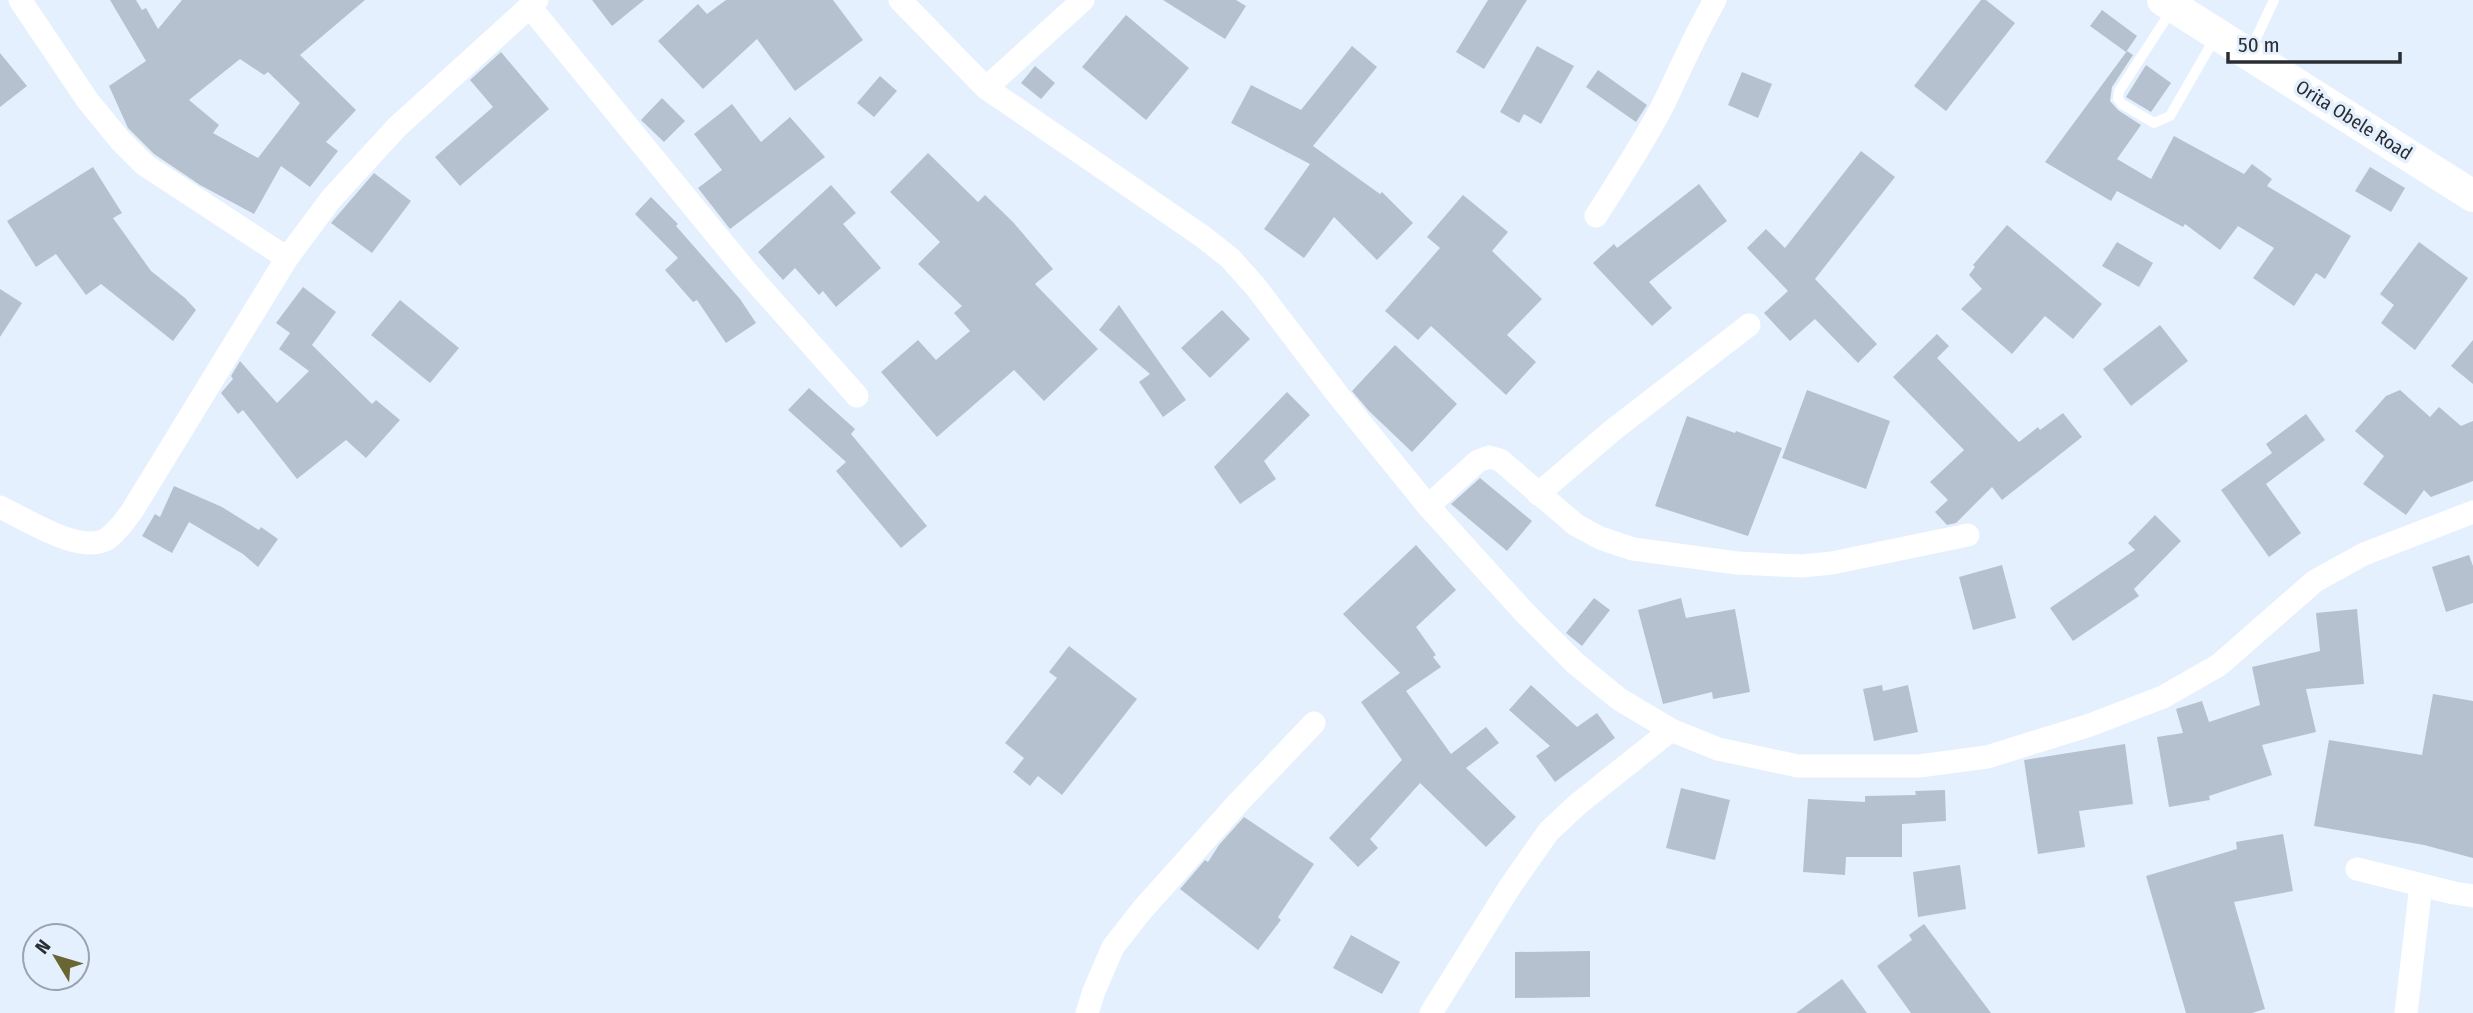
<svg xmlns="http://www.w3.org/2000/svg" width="2473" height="1013" viewBox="0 0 2473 1013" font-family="'Fira Sans Condensed',sans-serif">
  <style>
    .building { fill: #b6c1cf; fill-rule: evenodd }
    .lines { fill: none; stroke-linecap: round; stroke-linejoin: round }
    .lane { stroke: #fff; stroke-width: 10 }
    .street { stroke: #fff; stroke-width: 23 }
    .secondary { stroke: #fff; stroke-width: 32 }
    .labels { text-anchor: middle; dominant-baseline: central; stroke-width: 7; stroke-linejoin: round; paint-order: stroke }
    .street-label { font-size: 19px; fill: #2a2e33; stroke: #e5f0ff }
  </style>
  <rect width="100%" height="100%" fill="#e5f0ff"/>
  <g class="building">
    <path d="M110,0H136L142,10L146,8L158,29L182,0H365L300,55L356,110L326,142L338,151L310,187L281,166L254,214L200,185L154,154L128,128L109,86L146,61ZM240,59L264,75L268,72L300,103L258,158L213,133L219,125L189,100Z"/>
    <polygon points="592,0 644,0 612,26"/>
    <polygon points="726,0 833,0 863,40 795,91 757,39 703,89 658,41 698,4 707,14"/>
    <polygon points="1163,0 1236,0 1246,6 1225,39"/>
    <polygon points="1488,0 1527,0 1484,69 1456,52"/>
    <polygon points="1981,0 1986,0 2015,23 1946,111 1914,86"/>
    <polygon points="2102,10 2137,36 2126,52 2090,26"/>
    <polygon points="1126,15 1189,68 1146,120 1082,67"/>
    <polygon points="1352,46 1377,67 1313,146 1380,194 1382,192 1413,223 1377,260 1334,217 1304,258 1264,229 1310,164 1231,123 1251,85 1301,110"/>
    <polygon points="1537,46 1574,66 1541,124 1524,114 1519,123 1500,112"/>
    <polygon points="2127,51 2133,55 2112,87 2110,101 2118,110 2141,125 2117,159 2151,179 2174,136 2244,174 2252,164 2272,179 2267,186 2351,236 2325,279 2316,273 2294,306 2253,278 2274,248 2238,226 2220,250 2185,224 2183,227 2117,191 2111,201 2045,162"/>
    <polygon points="501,52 549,109 460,186 435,157 493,107 470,80"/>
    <polygon points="0,53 27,86 0,107"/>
    <polygon points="2146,65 2171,83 2151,112 2126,97"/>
    <polygon points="1035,66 1055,83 1041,99 1021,83"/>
    <polygon points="1598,70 1647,105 1636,122 1586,87"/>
    <polygon points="1742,72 1772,84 1758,118 1728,105"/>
    <polygon points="880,76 897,91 874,117 857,103"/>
    <polygon points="662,98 685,121 664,142 641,120"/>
    <polygon points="732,104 761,142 790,117 825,157 730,229 698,188 722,170 694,134"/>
    <polygon points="1861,151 1895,177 1815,279 1877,344 1858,363 1815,319 1790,341 1764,313 1788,291 1747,248 1766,229 1785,248"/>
    <polygon points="928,153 978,202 985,195 1013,222 1053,269 1035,284 1098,349 1044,401 1014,370 937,437 881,372 918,340 936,360 970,331 954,313 962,306 918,264 940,242 890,192"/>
    <polygon points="93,167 122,213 113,218 151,271 185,298 196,310 173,341 101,284 86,295 56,254 36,267 7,221"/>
    <polygon points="2370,167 2405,188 2391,212 2355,191"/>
    <polygon points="374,173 411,201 372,253 331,223"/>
    <polygon points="1699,184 1727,221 1649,282 1672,308 1652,326 1593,263 1614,244 1617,248"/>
    <polygon points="831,185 856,213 843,224 881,268 836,307 823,291 819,295 795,268 783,280 758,252"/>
    <polygon points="1463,195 1508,232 1492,251 1542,299 1507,335 1536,362 1506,395 1431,326 1418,340 1385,311 1440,248 1427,237"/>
    <polygon points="651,197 678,224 676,226 740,299 756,323 726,343 697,300 693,302 665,270 678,258 635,214"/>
    <polygon points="2007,225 2102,304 2073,339 2045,316 2012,354 1961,309 1982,289 1969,275 1975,267 1973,265"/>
    <polygon points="2117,242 2153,263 2139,287 2102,266"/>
    <polygon points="2419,242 2468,278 2415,350 2381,323 2394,305 2380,294"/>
    <polygon points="303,287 336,312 312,345 372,404 376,400 400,420 366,458 346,440 297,479 243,410 238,414 221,393 233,379 231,376 240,361 277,403 309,371 279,349 290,333 276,323"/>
    <polygon points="0,289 22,303 0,337"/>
    <polygon points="400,300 459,348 430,383 371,335"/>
    <polygon points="1119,305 1186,400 1163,417 1139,382 1150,374 1099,330"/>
    <polygon points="1222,310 1250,339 1210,378 1181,348"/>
    <polygon points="2160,325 2188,361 2131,406 2103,369"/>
    <polygon points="1937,334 1949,346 1937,358 2019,442 2038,427 2040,430 2063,413 2082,437 2002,500 1992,487 1956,523 1947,525 1935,512 1948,500 1930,482 1964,450 1893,377"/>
    <polygon points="2473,340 2473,384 2451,366"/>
    <polygon points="1395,345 1457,404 1412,452 1369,411 1352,391"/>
    <polygon points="809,388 855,429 851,434 927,526 901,548 836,471 846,462 788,410"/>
    <polygon points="1807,390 1890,421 1866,489 1782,458"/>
    <polygon points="2400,390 2430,417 2439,407 2461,426 2473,421 2473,481 2431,497 2424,490 2406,515 2363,484 2384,456 2355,431 2386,396"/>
    <polygon points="1287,392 1310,415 1264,461 1276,479 1240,504 1214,467"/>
    <polygon points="2306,414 2325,440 2266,484 2301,533 2269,557 2221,490 2272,453 2266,444"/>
    <polygon points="1687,416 1735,433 1736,431 1782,448 1748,536 1655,506"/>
    <polygon points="1480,478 1532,521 1507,551 1451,504"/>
    <polygon points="174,486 222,507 259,530 261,527 278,539 258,567 243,554 189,522 172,553 142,536 155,514 160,517"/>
    <polygon points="2155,515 2181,541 2134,589 2139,596 2073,641 2050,608 2135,550 2128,543"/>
    <polygon points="1416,545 1456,590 1416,627 1436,655 1433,657 1441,667 1406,691 1451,754 1486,727 1499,743 1466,768 1516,817 1486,847 1420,783 1370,839 1378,848 1358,867 1329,838 1402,760 1361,702 1400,673 1343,614"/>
    <polygon points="2469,555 2473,566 2473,603 2446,612 2432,567"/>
    <polygon points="2002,565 2016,618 1973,630 1959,577"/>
    <polygon points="1594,598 1610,610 1582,646 1566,633"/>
    <polygon points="1681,598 1686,618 1735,609 1750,692 1713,699 1712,692 1663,704 1638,610"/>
    <polygon points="2357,609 2364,684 2306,689 2316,732 2262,745 2272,775 2209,796 2210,800 2169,807 2157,737 2183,733 2176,709 2202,701 2209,722 2260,705 2252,667 2320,651 2316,613"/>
    <polygon points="1069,646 1137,699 1062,795 1038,776 1030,786 1013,772 1024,758 1005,743 1057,678 1049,672"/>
    <polygon points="1531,685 1577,727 1597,713 1615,738 1555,782 1536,756 1550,746 1509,710"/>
    <polygon points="1882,685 1883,691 1908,685 1918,732 1874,741 1863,689"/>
    <polygon points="2433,694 2473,701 2473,858 2424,845 2314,826 2329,740 2422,755"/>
    <polygon points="2125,744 2133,804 2079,811 2085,847 2038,854 2024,760"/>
    <polygon points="1681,788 1730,800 1715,860 1666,848"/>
    <polygon points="1945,790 1946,821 1902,824 1902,857 1846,857 1845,875 1803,872 1808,799 1865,802 1865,796 1916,795 1915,791"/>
    <polygon points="1244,817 1314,864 1278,917 1281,920 1258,950 1180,889 1205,860 1208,862 1219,845"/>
    <polygon points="2283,834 2293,891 2234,902 2265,1009 2252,1013 2186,1013 2146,876 2237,849 2236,842"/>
    <polygon points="1960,865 1966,909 1918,917 1913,872"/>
    <polygon points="1924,924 1991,1013 1911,1013 1877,966 1912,940 1909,935"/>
    <polygon points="1351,935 1400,962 1382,994 1333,968"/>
    <polygon points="1590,951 1590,997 1515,998 1515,952"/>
    <polygon points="1842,979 1867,1013 1796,1013"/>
  </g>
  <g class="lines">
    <g class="lane">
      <polyline points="2173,8 2119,91 2118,99 2122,104 2154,123 2170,116 2216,36"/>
      <polyline points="2250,51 2274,0"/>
    </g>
    <g class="street">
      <polyline points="20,0 88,101 120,140 145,165 287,258"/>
      <polyline points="900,0 986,88 1202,236 1230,258 1255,286 1338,395 1428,506 1524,612 1575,663 1619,699 1671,730 1718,749 1798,766 1919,766 1987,757 2090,725 2163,697 2219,665 2315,581 2364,554 2473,512"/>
      <polyline points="530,7 746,271 857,396"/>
      <polyline points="986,88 1083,0"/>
      <path d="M1596,216C1620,178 1645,141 1665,101C1681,67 1696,33 1715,0"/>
      <polyline points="1538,494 1613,430 1749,325"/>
      <polyline points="1428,506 1478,461 1489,457 1500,460 1576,525 1600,538 1633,549 1737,563 1802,566 1832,563 1968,535"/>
      <path d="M0,507C25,519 81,555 107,539C117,532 125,521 132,511L287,258L331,199L397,127L537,0"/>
      <polyline points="2357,869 2454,893 2473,896"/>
      <polyline points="1087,1013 1094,991 1113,947 1142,910 1237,804 1314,723"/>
      <polyline points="1431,1013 1511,885 1549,831 1578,804 1671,730"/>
      <polyline points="2406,1013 2421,885"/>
    </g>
    <polyline class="secondary" points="2163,0 2473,196"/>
  </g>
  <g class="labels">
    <g class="street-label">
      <text transform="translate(2354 120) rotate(32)">Orita Obele Road</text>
    </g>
  </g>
  <g transform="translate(56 957) rotate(308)"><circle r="33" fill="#e5f0ff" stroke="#9aa2ad" stroke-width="2"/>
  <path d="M0-5L12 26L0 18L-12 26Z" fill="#6a6633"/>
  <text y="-10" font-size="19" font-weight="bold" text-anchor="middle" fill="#2a2e33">N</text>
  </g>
  <path d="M2228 52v10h172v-10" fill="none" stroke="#2a2e33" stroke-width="3.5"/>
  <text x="2238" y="52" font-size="21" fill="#2a2e33" stroke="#e5f0ff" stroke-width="5" paint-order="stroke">50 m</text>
</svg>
